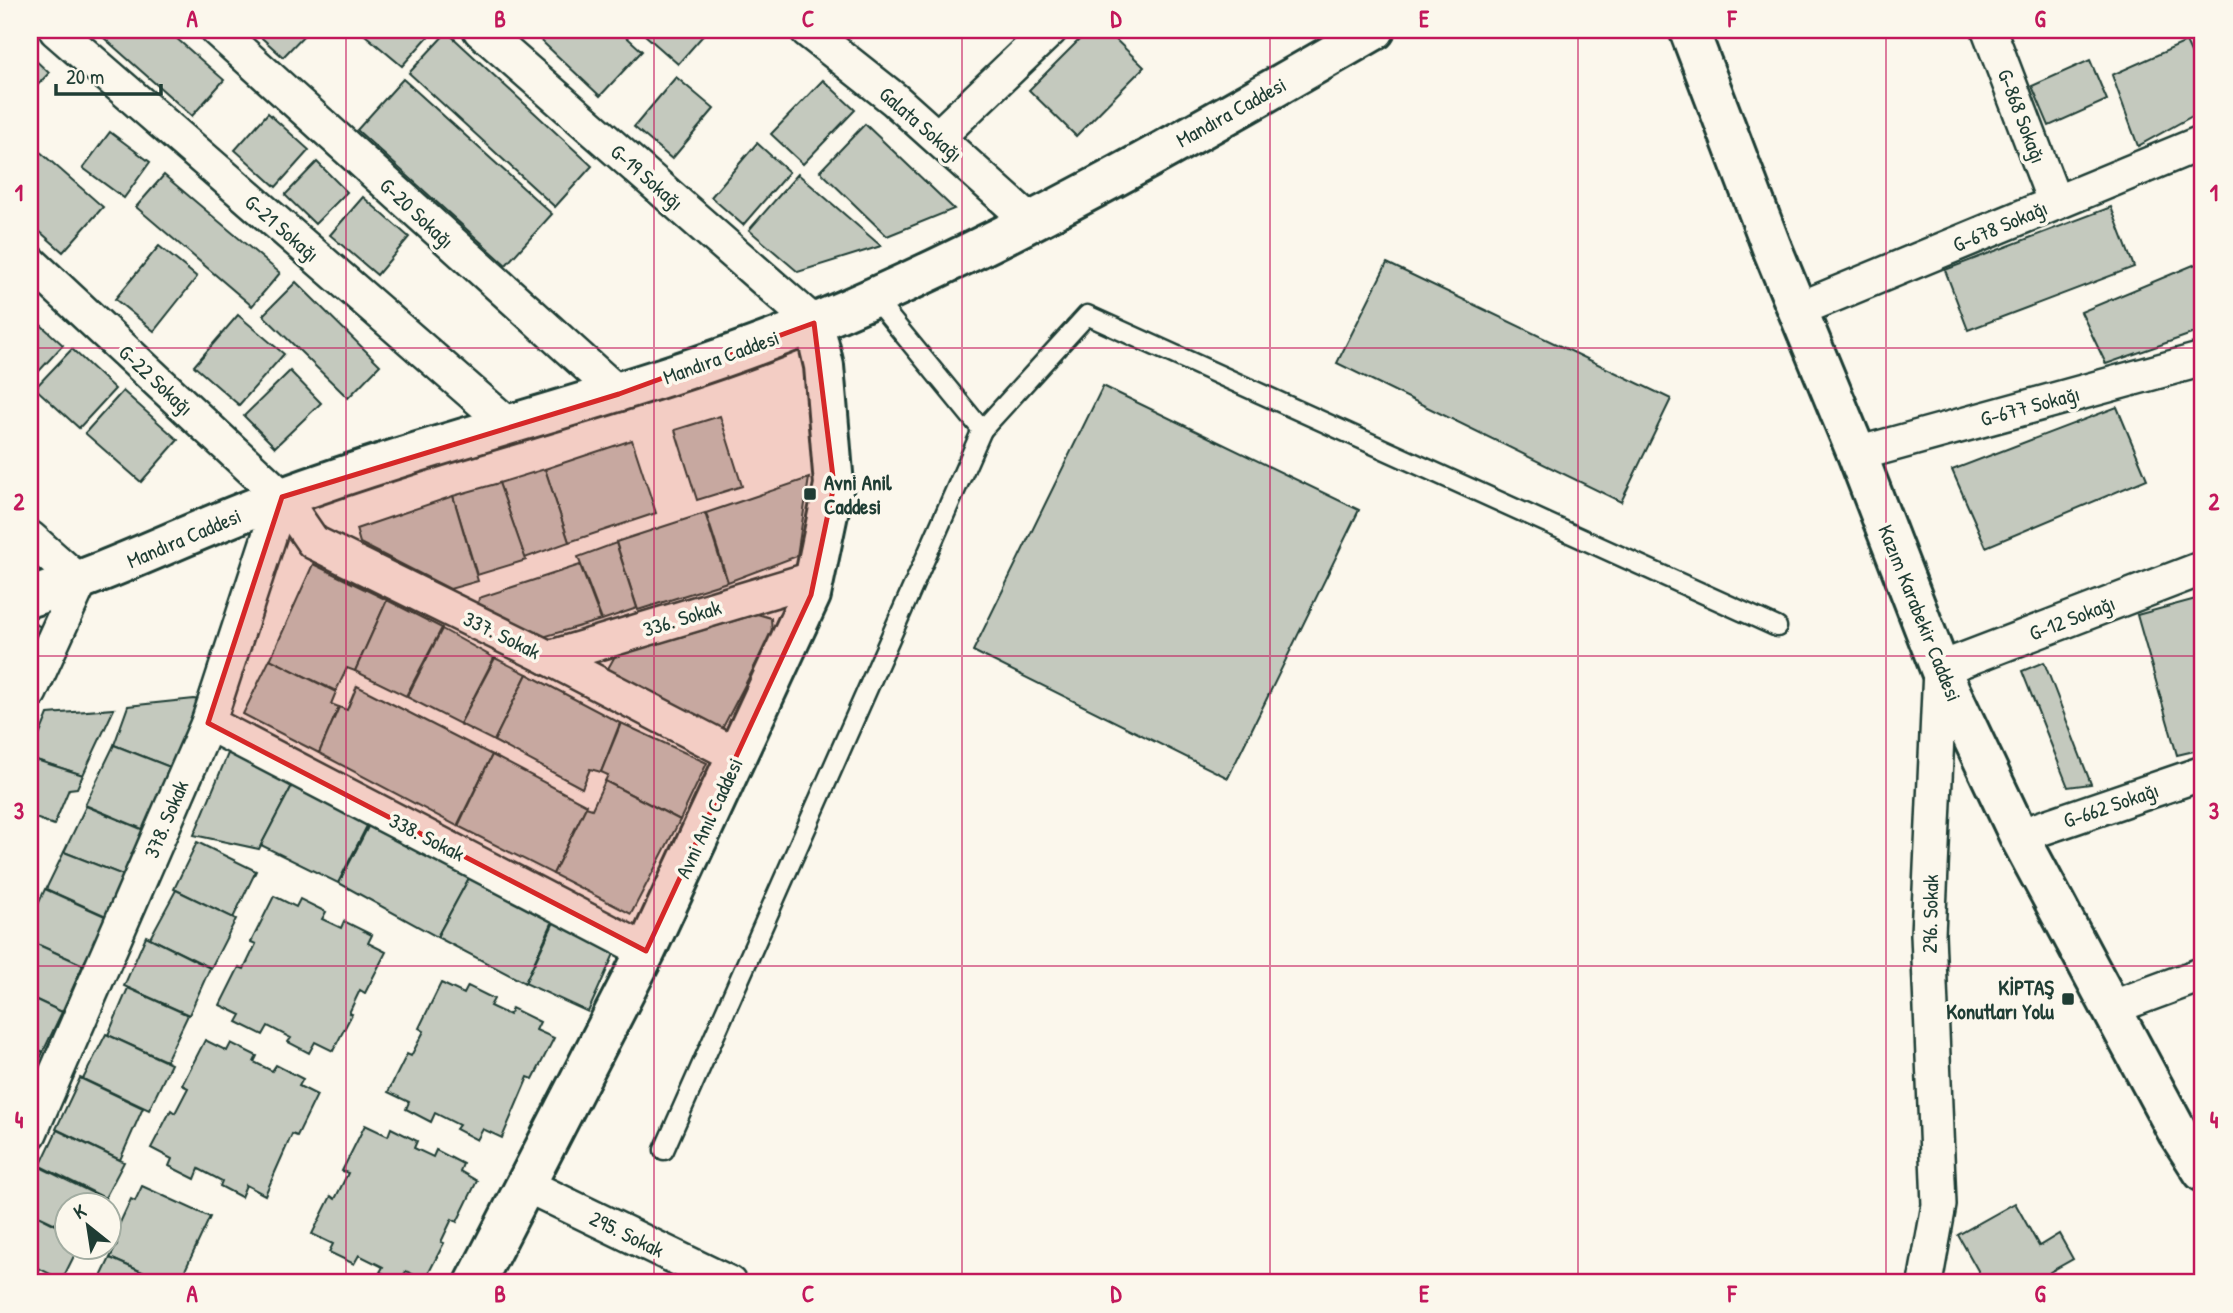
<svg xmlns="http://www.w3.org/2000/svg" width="2233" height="1313" viewBox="0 0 2233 1313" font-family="'Patrick Hand',sans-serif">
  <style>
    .building { fill: #c4c9be; stroke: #1f3d34; stroke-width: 2 }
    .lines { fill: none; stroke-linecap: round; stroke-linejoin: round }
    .service-casing { stroke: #1f3d34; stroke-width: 23 }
    .minor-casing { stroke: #1f3d34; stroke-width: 38 }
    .tertiary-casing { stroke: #1f3d34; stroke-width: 44 }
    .primary-casing { stroke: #1f3d34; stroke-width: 44 }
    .service { stroke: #fbf7ec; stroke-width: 18 }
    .minor { stroke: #fbf7ec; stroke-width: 33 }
    .tertiary { stroke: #fbf7ec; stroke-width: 38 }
    .primary { stroke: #fbf7ec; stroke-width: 38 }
    .marked { fill: #d62828; fill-opacity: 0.2; stroke: #d62828; stroke-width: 5; stroke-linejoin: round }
    .grid { fill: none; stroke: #c2185b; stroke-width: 2; stroke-opacity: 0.55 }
    .poi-dot { fill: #1f3d34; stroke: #fbf7ec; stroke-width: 2.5 }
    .labels { text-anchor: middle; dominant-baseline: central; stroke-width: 7; stroke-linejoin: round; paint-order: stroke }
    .street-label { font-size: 21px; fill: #1f3d34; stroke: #fbf7ec }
    .poi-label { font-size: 21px; font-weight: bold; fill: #1f3d34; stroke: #fbf7ec; text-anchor: start }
    .neatline { fill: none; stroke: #c2185b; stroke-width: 2.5 }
    .grid-label { font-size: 23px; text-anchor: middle; font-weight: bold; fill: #c2185b }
  </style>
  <rect width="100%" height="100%" fill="#fbf7ec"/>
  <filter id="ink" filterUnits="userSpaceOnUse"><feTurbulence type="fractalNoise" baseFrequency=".0143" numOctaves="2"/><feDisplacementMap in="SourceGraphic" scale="14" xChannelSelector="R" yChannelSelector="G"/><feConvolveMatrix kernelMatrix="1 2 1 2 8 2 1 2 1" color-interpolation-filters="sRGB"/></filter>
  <g filter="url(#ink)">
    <g class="building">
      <polygon points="95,30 167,30 224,80 192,116"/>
      <polygon points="253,30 309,30 283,57"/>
      <polygon points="359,30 434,30 402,66"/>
      <polygon points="530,30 619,30 642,51 600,96"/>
      <polygon points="650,30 708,30 678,64 645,35"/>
      <polygon points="1089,30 1106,30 1144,67 1076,136 1029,90"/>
      <polygon points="447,32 592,166 555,207 409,73"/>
      <polygon points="2186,42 2203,79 2203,110 2138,146 2112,75"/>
      <polygon points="30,55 49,73 32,91 30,89"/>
      <polygon points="2090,60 2107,100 2049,126 2032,86"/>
      <polygon points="676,77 714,109 672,159 634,127"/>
      <polygon points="403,79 552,214 506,265 357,130"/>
      <polygon points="823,80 855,110 803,164 771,134"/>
      <polygon points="268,113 309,150 276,187 235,150"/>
      <polygon points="865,124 954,209 887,236 820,171"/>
      <polygon points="110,132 150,162 124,198 83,168"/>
      <polygon points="30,143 103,207 63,252 30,223"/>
      <polygon points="757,143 789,172 743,225 711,197"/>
      <polygon points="317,162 347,192 315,224 285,195"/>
      <polygon points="798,174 881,246 798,272 749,230"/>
      <polygon points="164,175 280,273 252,306 136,207"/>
      <polygon points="363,197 409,237 377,275 330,235"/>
      <polygon points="2111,207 2134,267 1968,330 1945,270"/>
      <polygon points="159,246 197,277 154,331 115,299"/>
      <polygon points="2203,261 2203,330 2106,364 2081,312"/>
      <polygon points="1387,263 1671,399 1621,502 1337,363"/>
      <polygon points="296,282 380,365 348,398 263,315"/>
      <polygon points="30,315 63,345 30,381"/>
      <polygon points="238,315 284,354 239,405 194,366"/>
      <polygon points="72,349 115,389 79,428 35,388"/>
      <polygon points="290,371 321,403 275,447 244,416"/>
      <polygon points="1103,386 1359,510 1228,778 973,651"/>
      <polygon points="123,391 178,440 141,482 85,433"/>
      <polygon points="2117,407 2147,479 1986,547 1952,470"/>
      <polygon points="720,416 742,486 697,500 675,430"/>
      <polygon points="632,440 656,513 569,542 545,469"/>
      <polygon points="545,469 569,542 525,558 499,483"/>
      <polygon points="809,478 797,556 728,582 706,513"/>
      <polygon points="499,483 526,560 477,575 453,496"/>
      <polygon points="453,496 478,581 450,589 360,543 356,529"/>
      <polygon points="705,513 727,582 638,610 616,542"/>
      <polygon points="616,543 637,608 602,620 578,557"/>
      <polygon points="313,564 387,600 355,671 347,668 336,691 270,660"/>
      <polygon points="580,565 601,620 543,637 478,604 479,598"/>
      <polygon points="2203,597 2203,749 2177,755 2137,615"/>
      <polygon points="387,600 442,628 406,696 355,671"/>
      <polygon points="757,614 771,618 772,633 721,731 606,672 615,656"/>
      <polygon points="30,622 42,627 30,655"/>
      <polygon points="442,629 494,658 460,724 407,697"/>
      <polygon points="495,658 527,674 494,741 460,724"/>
      <polygon points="270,659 336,692 331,704 339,707 319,753 243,714"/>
      <polygon points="2044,662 2091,784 2068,787 2022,671"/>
      <polygon points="527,674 620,723 601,772 590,769 582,788 494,741"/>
      <polygon points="357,686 492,755 457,826 319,753 339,707 347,710"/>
      <polygon points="194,699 207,702 175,769 114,745 128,706"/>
      <polygon points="114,709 83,775 30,758 48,714"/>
      <polygon points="621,723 707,763 680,820 605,781 608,775 601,772"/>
      <polygon points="114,745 175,769 147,831 85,805"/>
      <polygon points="229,751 294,782 259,849 194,835"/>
      <polygon points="492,755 587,805 553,874 458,826"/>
      <polygon points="30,758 83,775 77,788 69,789 54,825 30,816"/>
      <polygon points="605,781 680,820 631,914 553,874 586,807 592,809"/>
      <polygon points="294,782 369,822 338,883 261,845"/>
      <polygon points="86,806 146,831 125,876 64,852"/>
      <polygon points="370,823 469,878 437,937 339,883"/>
      <polygon points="197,842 256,871 233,918 174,889"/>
      <polygon points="64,852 123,875 106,916 46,889"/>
      <polygon points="469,878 553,921 525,983 437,937"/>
      <polygon points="45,889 107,917 83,965 30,941 30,922"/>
      <polygon points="176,890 236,919 211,968 150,938"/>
      <polygon points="274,896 296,907 300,899 326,912 322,919 341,928 344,921 372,935 368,943 386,952 365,993 360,990 349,1013 352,1014 333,1051 315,1042 309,1053 288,1042 291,1038 268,1026 263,1035 237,1022 241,1015 220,1005 239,967 244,969 256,944 251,942"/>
      <polygon points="554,922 614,954 588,1012 525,983"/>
      <polygon points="146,936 210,968 189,1015 124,986"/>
      <polygon points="30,941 83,965 62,1012 30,997"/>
      <polygon points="441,983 464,994 468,986 494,999 490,1006 509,1015 512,1008 540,1022 536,1030 554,1038 533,1079 528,1077 502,1138 483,1129 477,1140 456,1129 459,1125 435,1113 431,1122 406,1109 409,1102 388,1092 407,1054 411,1056 424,1031 419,1028"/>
      <polygon points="128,988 188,1015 166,1061 108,1035"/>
      <polygon points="30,997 62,1012 43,1052 30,1046"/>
      <polygon points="106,1034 171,1064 149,1110 83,1079"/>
      <polygon points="205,1040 227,1051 231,1043 257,1056 254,1062 272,1071 276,1065 303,1079 299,1086 317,1095 297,1136 292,1134 265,1195 246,1185 241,1197 220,1186 222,1181 199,1169 195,1179 169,1166 172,1159 151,1148 171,1110 175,1113 188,1088 182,1085"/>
      <polygon points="30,1046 43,1052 30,1081"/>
      <polygon points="80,1078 143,1108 120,1160 56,1129"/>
      <polygon points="365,1125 388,1136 391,1128 417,1141 414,1148 433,1157 436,1150 463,1164 460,1171 477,1181 457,1222 452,1219 441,1242 444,1243 425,1280 406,1271 401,1282 380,1272 383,1267 359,1255 354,1264 329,1252 333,1244 312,1234 331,1196 335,1199 348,1173 342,1171"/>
      <polygon points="57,1130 124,1162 105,1198 40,1166"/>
      <polygon points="40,1167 105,1199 103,1204 66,1204 66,1229 30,1212 30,1187"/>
      <polygon points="142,1186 210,1217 179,1283 168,1283 110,1258 117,1244 111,1242 131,1199 135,1201"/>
      <polygon points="2015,1203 2039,1246 2059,1234 2073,1259 2050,1272 2057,1283 1985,1283 1958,1235"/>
      <polygon points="30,1212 66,1230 66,1246 79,1246 62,1280 30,1264"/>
      <polygon points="110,1258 167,1283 92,1283 95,1277 100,1279"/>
      <polygon points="30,1272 54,1283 30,1283"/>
    </g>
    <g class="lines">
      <defs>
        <g id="service">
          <polyline points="982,430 1087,315 1777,627"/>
          <polyline points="664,1150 982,430 873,297"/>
        </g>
        <g id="minor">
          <polyline points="56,30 510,426"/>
          <polyline points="217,30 619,394"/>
          <polyline points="480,30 814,323"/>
          <polyline points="807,30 894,99 1031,222"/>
          <polyline points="1989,30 2055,203"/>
          <polyline points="938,137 1050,30"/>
          <polyline points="30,262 282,497 313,542 549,658 738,756"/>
          <polyline points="1797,310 2203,142"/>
          <polyline points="1857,454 2203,359"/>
          <polyline points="30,538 80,582 30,692"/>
          <polyline points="549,658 815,578"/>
          <polyline points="208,723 646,951"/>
          <polyline points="2019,836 2203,773"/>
          <polyline points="2111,1008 2203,974"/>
          <polyline points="30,1133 208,723 282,497"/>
          <polyline points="526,1185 729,1283"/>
          <polyline points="1925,1283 1939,1205 1928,934 1940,669 2203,568"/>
        </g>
        <g id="tertiary">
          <path d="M30,597C117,570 197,528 283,497C458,433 641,394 814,323C1009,242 1193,135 1375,30"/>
          <polyline points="475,1283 646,951 811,595 834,485 824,366 814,323"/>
        </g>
        <polyline id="primary" points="1689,30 1772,248 1857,454 1940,669 2019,836 2178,1133 2203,1172"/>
      </defs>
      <use href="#service" class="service-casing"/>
      <use href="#minor" class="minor-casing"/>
      <use href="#tertiary" class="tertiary-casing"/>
      <use href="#primary" class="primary-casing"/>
      <use href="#service" class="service"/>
      <use href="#minor" class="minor"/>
      <use href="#tertiary" class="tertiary"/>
      <use href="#primary" class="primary"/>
    </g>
  </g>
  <path class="marked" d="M814,323L834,485L811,595L646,951L208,723L282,497L619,394Z"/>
  <path class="grid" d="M346,30V1283M654,30V1283M962,30V1283M1270,30V1283M1578,30V1283M1886,30V1283M30,348H2203M30,656H2203M30,966H2203"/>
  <g class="poi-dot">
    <rect x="803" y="487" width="14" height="14" rx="3.5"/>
    <rect x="2061" y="992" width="14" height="14" rx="3.5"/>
  </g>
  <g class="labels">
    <g class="street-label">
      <text transform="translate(1231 112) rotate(-29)">Mandıra Caddesi</text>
      <text transform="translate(2022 116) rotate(69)">G-868 Sokağı</text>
      <text transform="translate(921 124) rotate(41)">Galata Sokağı</text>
      <text transform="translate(647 177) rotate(41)">G-19 Sokağı</text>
      <text transform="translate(417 213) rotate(43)">G-20 Sokağı</text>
      <text transform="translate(2000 226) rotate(-23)">G-678 Sokağı</text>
      <text transform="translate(282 228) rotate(41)">G-21 Sokağı</text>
      <text transform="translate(721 357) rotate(-20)">Mandıra Caddesi</text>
      <text transform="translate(156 380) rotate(43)">G-22 Sokağı</text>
      <text transform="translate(2030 406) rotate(-15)">G-677 Sokağı</text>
      <text transform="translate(184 538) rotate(-23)">Mandıra Caddesi</text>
      <text transform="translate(1920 613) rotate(68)">Kazım Karabekir Caddesi</text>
      <text transform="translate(682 618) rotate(-17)">336. Sokak</text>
      <text transform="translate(2072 618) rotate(-21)">G-12 Sokağı</text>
      <text transform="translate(502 635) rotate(26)">337. Sokak</text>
      <text transform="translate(2111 805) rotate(-19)">G-662 Sokağı</text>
      <text transform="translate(709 818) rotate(-65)">Avni Anıl Caddesi</text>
      <text transform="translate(166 819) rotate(-67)">378. Sokak</text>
      <text transform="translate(427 837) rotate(27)">338. Sokak</text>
      <text transform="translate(1930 914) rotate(-89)">296. Sokak</text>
      <text transform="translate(627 1234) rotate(26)">295. Sokak</text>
    </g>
    <g class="poi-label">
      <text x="824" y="482">Avni Anil<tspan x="824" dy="24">Caddesi</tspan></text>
      <text x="2054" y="987" text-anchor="end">KİPTAŞ<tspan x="2054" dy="24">Konutları Yolu</tspan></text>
    </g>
  </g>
  <rect width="2233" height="1313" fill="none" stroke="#fbf7ec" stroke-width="77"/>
  <g transform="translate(88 1226) rotate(330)"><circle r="33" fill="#fbf7ec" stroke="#a3ada2" stroke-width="2"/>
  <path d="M0-5L12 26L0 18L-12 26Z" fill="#1f3d34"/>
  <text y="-10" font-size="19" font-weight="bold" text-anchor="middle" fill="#1f3d34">K</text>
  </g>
  <path d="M56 84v10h105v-10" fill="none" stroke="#1f3d34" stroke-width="3.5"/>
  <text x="66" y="84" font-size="21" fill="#1f3d34" stroke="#fbf7ec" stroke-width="5" paint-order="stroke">20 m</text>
  <rect x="38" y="38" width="2156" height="1236" class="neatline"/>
  <g class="grid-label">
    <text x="192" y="27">A</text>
    <text x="500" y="27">B</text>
    <text x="808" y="27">C</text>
    <text x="1116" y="27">D</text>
    <text x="1424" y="27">E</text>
    <text x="1732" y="27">F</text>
    <text x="2040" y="27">G</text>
    <text x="19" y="201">1</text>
    <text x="2214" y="201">1</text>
    <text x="19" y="510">2</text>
    <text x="2214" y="510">2</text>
    <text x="19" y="819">3</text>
    <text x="2214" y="819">3</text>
    <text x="19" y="1128">4</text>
    <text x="2214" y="1128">4</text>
    <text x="192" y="1302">A</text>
    <text x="500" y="1302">B</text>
    <text x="808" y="1302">C</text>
    <text x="1116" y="1302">D</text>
    <text x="1424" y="1302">E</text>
    <text x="1732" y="1302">F</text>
    <text x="2040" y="1302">G</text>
  </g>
</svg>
